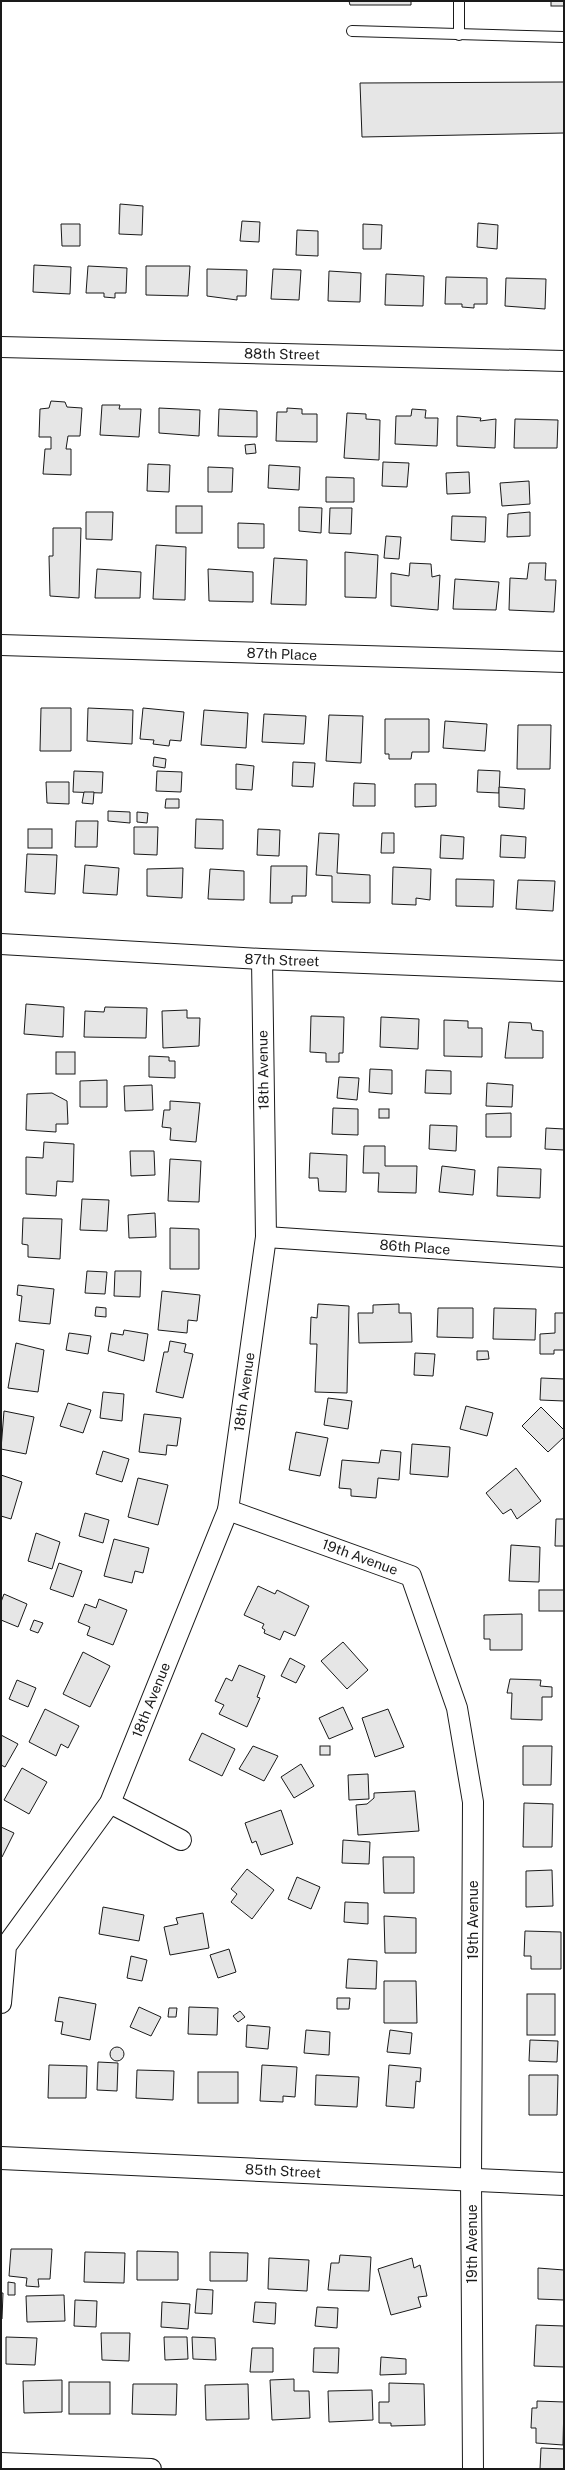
<svg xmlns="http://www.w3.org/2000/svg" width="565" height="2470" viewBox="0 0 565 2470" font-family="'Public Sans',sans-serif">
  <style>
    .building { fill: #e6e6e6; stroke: #1a1a1a }
    .lines { fill: none; stroke-linecap: round; stroke-linejoin: round }
    .service-casing { stroke: #1a1a1a; stroke-width: 12 }
    .minor-casing { stroke: #1a1a1a; stroke-width: 22 }
    .tertiary-casing { stroke: #1a1a1a; stroke-width: 24 }
    .service { stroke: #fff; stroke-width: 10 }
    .minor { stroke: #fff; stroke-width: 20 }
    .tertiary { stroke: #fff; stroke-width: 22 }
    .labels { text-anchor: middle; dominant-baseline: central; stroke-width: 3; stroke-linejoin: round; paint-order: stroke }
    .street-label { font-size: 14px; fill: #1a1a1a; stroke: #fff }
  </style>
  <rect width="100%" height="100%" fill="#fff"/>
  <g class="building">
    <polygon points="349,1 411,1 411,5 350,5"/>
    <rect x="551" y="1" width="13" height="5"/>
    <polygon points="564,82 564,133 362,137 360,83"/>
    <polygon points="120,204 143,206 142,235 119,234"/>
    <polygon points="242,221 260,222 259,242 240,241"/>
    <polygon points="478,223 498,225 497,249 477,247"/>
    <polygon points="61,224 80,224 80,246 62,246"/>
    <polygon points="363,224 382,225 381,249 363,249"/>
    <polygon points="297,230 318,231 318,256 296,255"/>
    <polygon points="34,265 71,267 70,294 33,292"/>
    <polygon points="88,266 127,268 126,293 115,293 115,298 104,297 104,293 86,293"/>
    <polygon points="146,266 190,266 188,296 146,295"/>
    <polygon points="207,269 247,270 246,296 237,296 237,300 207,296"/>
    <polygon points="273,269 301,270 299,300 271,299"/>
    <polygon points="329,271 361,273 360,302 328,301"/>
    <polygon points="386,274 424,276 423,306 385,305"/>
    <polygon points="446,277 487,278 487,304 474,304 474,308 462,307 462,304 445,304"/>
    <polygon points="506,278 546,279 545,309 505,306"/>
    <polygon points="51,401 65,402 67,407 82,408 80,436 68,436 66,449 71,449 71,475 43,474 45,449 51,449 51,437 39,437 40,409 49,408"/>
    <polygon points="102,405 120,405 119,409 141,409 139,437 100,435"/>
    <polygon points="159,408 200,410 199,436 159,433"/>
    <polygon points="287,408 302,409 302,414 317,414 317,442 276,441 277,412 287,412"/>
    <polygon points="219,409 257,411 257,437 218,436"/>
    <polygon points="412,409 426,410 425,418 438,418 437,446 395,444 396,416 411,416"/>
    <polygon points="347,413 366,414 366,419 380,420 379,460 344,458"/>
    <polygon points="457,416 481,418 480,421 496,419 495,448 457,446"/>
    <polygon points="515,419 558,420 557,448 514,448"/>
    <polygon points="255,444 256,453 246,454 245,445"/>
    <polygon points="383,462 409,463 407,487 382,486"/>
    <polygon points="148,464 170,465 169,492 147,491"/>
    <polygon points="269,465 300,467 299,490 268,488"/>
    <polygon points="208,467 233,468 232,492 208,492"/>
    <polygon points="469,472 470,493 447,494 446,473"/>
    <polygon points="326,477 354,478 354,502 326,502"/>
    <polygon points="529,481 530,504 502,506 500,483"/>
    <rect x="176" y="506" width="26" height="27"/>
    <polygon points="299,507 322,508 321,533 299,531"/>
    <polygon points="330,508 352,508 351,534 329,533"/>
    <polygon points="86,512 113,512 112,540 86,539"/>
    <polygon points="530,512 530,536 507,537 508,514"/>
    <polygon points="452,516 486,517 485,542 451,540"/>
    <polygon points="238,523 264,524 264,548 238,548"/>
    <polygon points="53,528 81,528 79,598 50,596 49,556 53,556"/>
    <polygon points="386,536 401,537 399,559 384,558"/>
    <polygon points="156,545 186,547 185,600 153,599"/>
    <polygon points="345,552 378,555 376,598 345,597"/>
    <polygon points="274,558 307,560 306,605 271,604"/>
    <polygon points="410,563 431,564 432,577 440,575 438,610 391,606 391,573 409,576"/>
    <polygon points="529,563 546,563 545,580 556,580 554,612 509,610 510,578 527,579"/>
    <polygon points="97,569 141,572 140,598 95,598"/>
    <polygon points="208,569 253,572 253,602 209,601"/>
    <polygon points="455,579 499,582 496,610 453,609"/>
    <polygon points="41,708 71,708 71,751 40,751"/>
    <polygon points="88,708 133,710 132,744 87,741"/>
    <polygon points="143,708 184,712 181,741 170,740 169,746 153,744 154,740 140,739"/>
    <polygon points="204,710 248,713 246,748 201,745"/>
    <polygon points="264,714 306,716 304,744 262,742"/>
    <polygon points="329,715 363,716 361,763 326,761"/>
    <polygon points="385,719 429,719 429,752 412,752 411,759 389,759 389,754 385,754"/>
    <polygon points="445,721 487,724 485,751 443,748"/>
    <polygon points="518,725 551,725 550,769 517,769"/>
    <polygon points="154,757 166,759 165,768 153,766"/>
    <polygon points="293,762 315,763 313,787 292,786"/>
    <polygon points="236,764 254,766 252,790 236,789"/>
    <polygon points="478,770 500,771 499,793 477,792"/>
    <polygon points="74,771 103,772 102,793 73,792"/>
    <polygon points="157,771 182,772 181,792 156,791"/>
    <polygon points="46,782 69,782 69,804 47,803"/>
    <polygon points="354,783 375,784 375,806 353,806"/>
    <polygon points="415,784 436,784 436,806 415,807"/>
    <polygon points="499,787 525,789 524,809 499,807"/>
    <polygon points="84,792 94,792 93,804 82,803"/>
    <polygon points="166,799 179,799 179,808 165,808"/>
    <polygon points="108,811 130,812 130,823 108,821"/>
    <polygon points="137,812 148,813 147,823 137,822"/>
    <polygon points="196,819 223,820 223,849 195,848"/>
    <polygon points="76,821 98,821 97,847 75,847"/>
    <polygon points="134,827 158,827 157,855 134,854"/>
    <rect x="28" y="829" width="24" height="19"/>
    <polygon points="258,829 280,830 279,856 257,855"/>
    <polygon points="319,833 339,834 337,873 370,875 370,903 332,902 332,876 316,875"/>
    <polygon points="382,833 394,833 394,853 381,853"/>
    <polygon points="441,835 464,837 463,859 440,858"/>
    <polygon points="501,835 526,837 525,858 500,857"/>
    <polygon points="27,854 57,855 55,894 25,892"/>
    <polygon points="85,865 119,868 117,895 83,893"/>
    <polygon points="271,866 307,866 306,896 292,896 292,903 270,903"/>
    <polygon points="393,867 431,869 430,900 416,898 416,905 392,904"/>
    <polygon points="183,868 182,898 147,896 147,869"/>
    <polygon points="210,869 244,871 244,900 208,899"/>
    <polygon points="456,879 494,880 493,907 456,906"/>
    <polygon points="518,880 555,881 553,911 516,909"/>
    <polygon points="26,1004 64,1007 63,1037 24,1034"/>
    <polygon points="105,1007 147,1008 146,1038 84,1037 85,1011 104,1012"/>
    <polygon points="187,1010 187,1018 200,1018 199,1046 163,1048 162,1011"/>
    <polygon points="311,1016 344,1017 343,1053 339,1053 339,1062 326,1062 326,1053 310,1052"/>
    <polygon points="381,1017 419,1019 418,1049 380,1047"/>
    <polygon points="444,1020 468,1021 468,1028 482,1028 482,1057 444,1056"/>
    <polygon points="509,1022 531,1023 532,1030 543,1031 543,1058 505,1058"/>
    <rect x="56" y="1052" width="19" height="22"/>
    <polygon points="149,1056 169,1057 169,1061 175,1061 175,1078 149,1077"/>
    <polygon points="370,1069 392,1070 392,1094 369,1092"/>
    <polygon points="426,1070 451,1071 451,1094 425,1093"/>
    <polygon points="339,1077 359,1078 357,1100 337,1098"/>
    <polygon points="107,1080 107,1107 80,1107 80,1081"/>
    <polygon points="487,1083 513,1085 512,1107 486,1106"/>
    <polygon points="152,1085 153,1110 125,1111 124,1086"/>
    <polygon points="52,1093 67,1101 68,1124 56,1124 56,1132 26,1130 27,1094"/>
    <polygon points="170,1101 200,1103 196,1142 170,1140 171,1128 162,1127 164,1110 170,1110"/>
    <polygon points="333,1108 358,1109 358,1135 332,1134"/>
    <rect x="379" y="1109" width="10" height="9"/>
    <polygon points="511,1113 511,1137 486,1137 486,1114"/>
    <polygon points="430,1125 457,1126 456,1151 429,1149"/>
    <polygon points="546,1128 564,1129 564,1150 545,1149"/>
    <polygon points="44,1142 74,1144 73,1182 57,1181 56,1196 26,1194 26,1157 43,1158"/>
    <polygon points="364,1146 385,1146 385,1166 417,1166 416,1193 378,1192 379,1173 363,1173"/>
    <polygon points="130,1151 154,1151 155,1175 131,1176"/>
    <polygon points="310,1153 347,1155 346,1192 319,1191 318,1178 309,1178"/>
    <polygon points="170,1159 201,1161 199,1202 168,1201"/>
    <polygon points="442,1166 475,1170 473,1195 439,1192"/>
    <polygon points="498,1167 541,1169 540,1198 497,1196"/>
    <polygon points="82,1199 109,1200 107,1231 80,1230"/>
    <polygon points="155,1213 156,1237 129,1238 128,1215"/>
    <polygon points="23,1218 62,1219 60,1259 28,1257 28,1245 22,1244"/>
    <polygon points="170,1228 199,1229 199,1269 170,1269"/>
    <polygon points="87,1271 107,1272 105,1294 85,1293"/>
    <polygon points="115,1271 141,1271 140,1297 114,1296"/>
    <polygon points="18,1285 54,1289 50,1324 19,1321 22,1296 17,1295"/>
    <polygon points="162,1291 200,1295 197,1321 188,1320 187,1333 158,1330"/>
    <polygon points="318,1304 349,1306 347,1393 315,1392 317,1344 310,1344 311,1317 317,1318"/>
    <polygon points="399,1304 399,1313 411,1313 412,1342 359,1343 358,1313 373,1313 373,1305"/>
    <polygon points="96,1307 106,1308 106,1317 95,1316"/>
    <polygon points="438,1308 473,1308 473,1338 437,1337"/>
    <polygon points="494,1308 536,1309 535,1340 493,1339"/>
    <polygon points="555,1313 564,1313 564,1350 554,1350 554,1354 540,1354 540,1334 555,1333"/>
    <polygon points="124,1330 148,1334 144,1361 108,1351 111,1333 123,1335"/>
    <polygon points="69,1333 91,1336 88,1354 66,1350"/>
    <polygon points="170,1341 186,1344 184,1352 193,1354 183,1398 156,1392 164,1352 168,1352"/>
    <polygon points="16,1343 44,1350 38,1392 8,1388"/>
    <polygon points="477,1351 488,1351 489,1359 477,1360"/>
    <polygon points="415,1353 435,1354 433,1376 414,1375"/>
    <polygon points="541,1378 564,1379 564,1401 540,1400"/>
    <polygon points="103,1392 124,1394 122,1421 100,1418"/>
    <polygon points="328,1398 352,1401 348,1429 324,1425"/>
    <polygon points="68,1403 91,1410 83,1433 60,1426"/>
    <polygon points="466,1406 493,1413 487,1436 460,1429"/>
    <polygon points="541,1407 564,1430 564,1437 548,1452 522,1426"/>
    <polygon points="4,1411 34,1417 26,1454 1,1449"/>
    <polygon points="144,1414 181,1418 177,1446 167,1445 166,1455 139,1452"/>
    <polygon points="296,1432 328,1438 320,1476 289,1470"/>
    <polygon points="412,1444 450,1447 448,1477 410,1474"/>
    <polygon points="381,1450 401,1452 399,1480 378,1478 376,1498 351,1496 351,1489 339,1488 342,1460 379,1463"/>
    <polygon points="103,1451 129,1459 122,1482 96,1474"/>
    <polygon points="516,1468 541,1501 517,1519 511,1509 503,1514 486,1493"/>
    <polygon points="1,1475 22,1482 11,1519 1,1516"/>
    <polygon points="138,1478 168,1485 158,1525 128,1517"/>
    <polygon points="85,1513 109,1520 103,1543 79,1536"/>
    <polygon points="556,1519 564,1519 564,1546 555,1546"/>
    <polygon points="36,1533 60,1542 52,1569 28,1561"/>
    <polygon points="114,1539 149,1548 143,1573 135,1571 132,1583 104,1576"/>
    <polygon points="511,1545 540,1547 539,1582 509,1581"/>
    <polygon points="59,1563 82,1571 73,1597 50,1589"/>
    <polygon points="258,1586 275,1594 277,1590 309,1606 295,1636 284,1631 280,1640 264,1633 265,1630 262,1628 264,1624 244,1615"/>
    <rect x="539" y="1590" width="25" height="21"/>
    <polygon points="4,1594 27,1604 18,1627 1,1620 1,1602"/>
    <polygon points="99,1599 127,1610 113,1645 87,1635 90,1627 78,1622 85,1604 96,1608"/>
    <polygon points="522,1614 522,1650 490,1650 490,1639 484,1639 484,1615"/>
    <polygon points="34,1620 43,1623 38,1633 30,1630"/>
    <polygon points="343,1642 368,1670 347,1689 321,1661"/>
    <polygon points="83,1652 110,1666 90,1707 63,1694"/>
    <polygon points="290,1658 305,1666 296,1683 281,1676"/>
    <polygon points="239,1665 265,1676 257,1697 260,1698 247,1727 219,1714 224,1705 215,1701 226,1678 232,1681"/>
    <polygon points="510,1679 541,1680 540,1686 552,1687 552,1697 542,1697 542,1720 511,1719 512,1693 507,1693"/>
    <polygon points="17,1680 36,1688 28,1707 9,1699"/>
    <polygon points="343,1707 353,1729 329,1739 319,1718"/>
    <polygon points="45,1709 79,1726 68,1748 61,1744 56,1756 29,1742"/>
    <polygon points="388,1709 404,1747 375,1757 362,1718"/>
    <polygon points="202,1733 235,1749 222,1776 189,1760"/>
    <polygon points="1,1735 18,1744 5,1767 1,1765"/>
    <polygon points="253,1746 278,1756 264,1781 239,1769"/>
    <rect x="320" y="1746" width="10" height="9"/>
    <polygon points="523,1746 552,1746 551,1785 523,1785"/>
    <polygon points="301,1764 314,1786 294,1798 281,1777"/>
    <polygon points="22,1768 47,1782 29,1814 4,1800"/>
    <polygon points="368,1774 369,1799 349,1800 348,1775"/>
    <polygon points="415,1791 419,1831 358,1835 356,1805 367,1804 374,1798 374,1793"/>
    <polygon points="524,1803 553,1804 552,1847 523,1847"/>
    <polygon points="281,1810 293,1844 261,1855 256,1841 252,1843 245,1823"/>
    <polygon points="1,1827 14,1833 2,1857 1,1857"/>
    <polygon points="343,1840 370,1842 369,1864 342,1863"/>
    <polygon points="383,1857 414,1857 414,1893 384,1893"/>
    <polygon points="247,1869 274,1890 252,1919 231,1902 237,1894 231,1889"/>
    <polygon points="552,1870 553,1906 526,1907 526,1871"/>
    <polygon points="297,1877 320,1887 311,1909 288,1899"/>
    <polygon points="345,1902 368,1903 368,1924 344,1922"/>
    <polygon points="103,1907 144,1915 139,1941 99,1934"/>
    <polygon points="203,1913 209,1948 170,1955 164,1927 178,1924 176,1918"/>
    <polygon points="384,1916 416,1918 416,1953 385,1953"/>
    <polygon points="525,1931 561,1932 561,1969 531,1969 531,1956 524,1956"/>
    <polygon points="229,1949 236,1972 218,1978 210,1955"/>
    <polygon points="131,1956 147,1960 142,1981 127,1978"/>
    <polygon points="348,1959 377,1961 376,1989 346,1988"/>
    <polygon points="384,1981 416,1981 417,2023 384,2023"/>
    <rect x="527" y="1994" width="28" height="41"/>
    <polygon points="59,1997 96,2004 90,2040 61,2034 63,2022 55,2021"/>
    <polygon points="337,1998 350,1998 349,2009 337,2009"/>
    <polygon points="139,2007 161,2017 151,2036 130,2027"/>
    <polygon points="189,2007 218,2008 217,2035 188,2034"/>
    <polygon points="169,2008 177,2008 176,2017 168,2017"/>
    <polygon points="240,2011 245,2017 238,2022 233,2016"/>
    <polygon points="247,2025 270,2027 268,2049 246,2047"/>
    <polygon points="306,2030 330,2032 329,2055 304,2053"/>
    <polygon points="390,2030 412,2033 410,2054 387,2052"/>
    <polygon points="530,2040 558,2041 557,2062 529,2061"/>
    <circle cx="117" cy="2054" r="7"/>
    <polygon points="98,2062 118,2063 117,2091 97,2090"/>
    <polygon points="49,2065 87,2066 86,2098 48,2098"/>
    <polygon points="262,2065 297,2067 295,2097 283,2096 283,2102 260,2101"/>
    <polygon points="389,2065 421,2068 420,2082 416,2081 414,2108 386,2106"/>
    <polygon points="137,2070 174,2071 173,2100 136,2098"/>
    <rect x="198" y="2072" width="40" height="31"/>
    <polygon points="316,2075 359,2077 357,2107 315,2105"/>
    <polygon points="529,2075 558,2075 557,2115 529,2115"/>
    <polygon points="11,2249 52,2249 50,2279 38,2279 39,2287 26,2286 27,2278 9,2276"/>
    <polygon points="137,2251 178,2252 178,2280 137,2280"/>
    <polygon points="85,2252 125,2253 124,2283 84,2282"/>
    <polygon points="210,2252 248,2253 247,2281 210,2281"/>
    <polygon points="340,2255 371,2257 369,2291 328,2290 331,2263 339,2263"/>
    <polygon points="269,2258 309,2260 307,2291 268,2289"/>
    <polygon points="412,2258 414,2268 420,2265 427,2296 418,2297 421,2307 391,2315 378,2269"/>
    <polygon points="538,2268 564,2270 564,2300 538,2299"/>
    <polygon points="8,2282 15,2283 15,2295 8,2295"/>
    <polygon points="197,2289 213,2290 212,2314 195,2313"/>
    <polygon points="1,2293 3,2293 2,2319 1,2319"/>
    <polygon points="64,2295 65,2321 27,2322 26,2296"/>
    <polygon points="75,2300 97,2301 96,2327 74,2326"/>
    <polygon points="162,2302 190,2304 188,2329 161,2327"/>
    <polygon points="255,2302 276,2303 275,2324 253,2322"/>
    <polygon points="317,2307 338,2308 337,2328 315,2326"/>
    <polygon points="536,2325 564,2326 564,2367 534,2366"/>
    <polygon points="101,2333 130,2333 129,2361 102,2360"/>
    <polygon points="6,2337 37,2338 35,2365 6,2364"/>
    <polygon points="164,2337 187,2337 188,2359 165,2360"/>
    <polygon points="192,2337 215,2338 216,2360 193,2359"/>
    <polygon points="252,2348 273,2348 273,2372 250,2372"/>
    <polygon points="314,2348 339,2348 338,2373 313,2372"/>
    <polygon points="381,2357 406,2359 406,2374 380,2375"/>
    <polygon points="294,2379 294,2391 309,2391 310,2418 272,2420 270,2380"/>
    <polygon points="62,2380 62,2412 24,2413 23,2381"/>
    <rect x="69" y="2382" width="41" height="32"/>
    <polygon points="389,2383 424,2384 425,2425 391,2426 391,2423 379,2423 379,2402 389,2402"/>
    <polygon points="133,2384 177,2384 176,2415 132,2414"/>
    <polygon points="248,2384 249,2419 206,2420 205,2385"/>
    <polygon points="372,2390 373,2420 329,2422 328,2391"/>
    <polygon points="537,2401 564,2402 563,2445 536,2443 536,2428 531,2428 532,2408 537,2408"/>
    <polygon points="541,2448 564,2449 564,2469 540,2469"/>
  </g>
  <g class="lines">
    <defs>
      <g id="service">
        <polyline points="459,1 459,35"/>
        <polyline points="352,31 564,37"/>
      </g>
      <g id="minor">
        <polyline points="1,347 564,361"/>
        <polyline points="1,645 564,662"/>
        <polyline points="1,944 262,959 564,971"/>
        <polyline points="266,1237 564,1257"/>
        <polyline points="228,1510 411,1576 457,1708 473,1802 471,2179 473,2469"/>
        <polyline points="110,1803 181,1840"/>
        <polyline points="1,2003 6,1946 110,1803 228,1510 266,1237 262,959"/>
        <polyline points="1,2463 151,2469"/>
      </g>
      <polyline id="tertiary" points="1,2158 564,2184"/>
    </defs>
    <use href="#service" class="service-casing"/>
    <use href="#minor" class="minor-casing"/>
    <use href="#tertiary" class="tertiary-casing"/>
    <use href="#service" class="service"/>
    <use href="#minor" class="minor"/>
    <use href="#tertiary" class="tertiary"/>
  </g>
  <g class="labels">
    <g class="street-label">
      <text transform="translate(282 354) rotate(1)">88th Street</text>
      <text transform="translate(282 654) rotate(2)">87th Place</text>
      <text transform="translate(282 960) rotate(2)">87th Street</text>
      <text transform="translate(263 1070) rotate(-91)">18th Avenue</text>
      <text transform="translate(415 1247) rotate(4)">86th Place</text>
      <text transform="translate(244 1392) rotate(-82)">18th Avenue</text>
      <text transform="translate(360 1557) rotate(20)">19th Avenue</text>
      <text transform="translate(151 1700) rotate(-68)">18th Avenue</text>
      <text transform="translate(473 1920) rotate(-90)">19th Avenue</text>
      <text transform="translate(283 2171) rotate(3)">85th Street</text>
      <text transform="translate(472 2244) rotate(-90)">19th Avenue</text>
    </g>
  </g>
  <rect width="565" height="2470" fill="none" stroke="#1a1a1a" stroke-width="4"/>
</svg>
